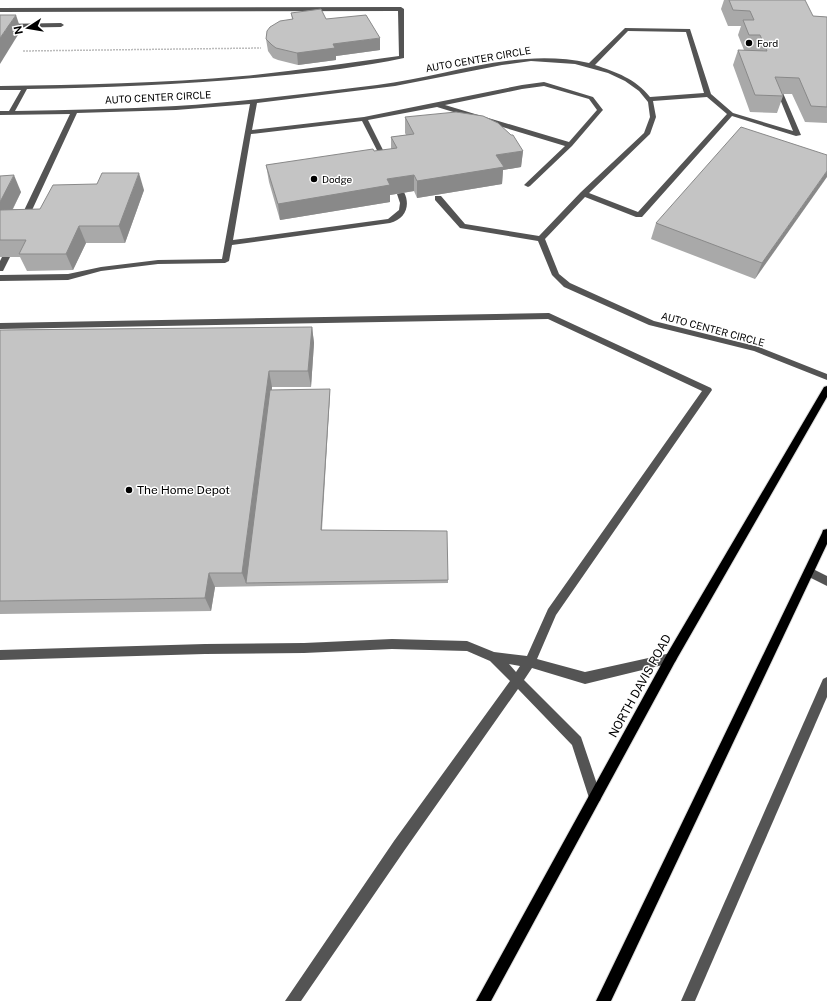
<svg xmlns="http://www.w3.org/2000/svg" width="827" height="1001" viewBox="0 0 827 1001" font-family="'Public Sans',sans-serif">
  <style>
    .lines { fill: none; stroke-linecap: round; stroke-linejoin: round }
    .major-casing { stroke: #dbdbdb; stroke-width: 2 }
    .path { stroke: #767676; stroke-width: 1.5; stroke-dasharray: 0.5 1; stroke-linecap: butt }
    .minor { fill: #545454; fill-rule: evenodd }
    .major { fill: #000; fill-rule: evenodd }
    .wall { fill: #a9a9a9 }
    .shaded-wall { fill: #898989 }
    .building { fill: #c4c4c4; stroke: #898989 }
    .poi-dot { fill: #000; stroke: #fff; stroke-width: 1.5 }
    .labels { text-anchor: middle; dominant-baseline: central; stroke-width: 3; stroke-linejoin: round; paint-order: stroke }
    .far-poi-label { font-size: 10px; fill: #000; stroke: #fff; text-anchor: start }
    .far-street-label { font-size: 10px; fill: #000; stroke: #fff }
    .poi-label { font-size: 12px; fill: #000; stroke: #fff; text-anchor: start }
    .street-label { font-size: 12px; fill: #000; stroke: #fff }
  </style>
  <rect width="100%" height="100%" fill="#fff"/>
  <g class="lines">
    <defs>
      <g id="major">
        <polygon points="827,386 827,397 675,662 491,1001 476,1001 667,654 824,387"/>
        <polygon points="827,529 827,544 611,1001 596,1001 822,533 823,530"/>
      </g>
    </defs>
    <use href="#major" class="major-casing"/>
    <polyline class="path" points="23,51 261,48"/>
    <g class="minor">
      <path d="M401,7L404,9V58C362,67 318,72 275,76C193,84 110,88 27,89L15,111C69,110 122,109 176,106C243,102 310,93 377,85C449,76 517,47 589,63L625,28L690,29L711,94L733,113L793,131L778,94L783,93L801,135L796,136L732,116L642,217H636L585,197L545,239L559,274L570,283L654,321L759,347L827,374V380L754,351L649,325L564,287L552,275L538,241L460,228L435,200V196H441L465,224L539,236L581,192L644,133L650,117L648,102L639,91L625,81L608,73L575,64L531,61L502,65L395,86L257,103L252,130L364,117L522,85L544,82L593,97L603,110L602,111L572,146L530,186L528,187L524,185L565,146L437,107L368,120L389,162L386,164L383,162L362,121L251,134L233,240L388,219L399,210L400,203L397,194L401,192H404C411,206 405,219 390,223L232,245L229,261L225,263L158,264L101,271L68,280L0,281V275L68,274L101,267L158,260L222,259L250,104L176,110L77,113L27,221L23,223L19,221L70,114L0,115V111H9L21,90H0V86C81,85 162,83 243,76C295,71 347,63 399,56L398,11L0,12V8ZM628,31L686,32L704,93L650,97C636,79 616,72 595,65ZM544,86L589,99L597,110L569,142L445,105L522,89ZM707,97L727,114L638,212L589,193L650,134L656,117L653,101Z"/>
      <polygon points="0,24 61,23 64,25 61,27 0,28"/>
      <polygon points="3,255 9,255 10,257 3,271 0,271 0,261"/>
      <path d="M549,313L711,388L712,390L556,615L537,659L585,672L671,653L675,654L677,658L675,662L671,663L585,684L532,668L524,680L581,737L601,796L600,801L595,802L590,801L572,745L518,689L404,851L301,1001H285L394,841L510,681L490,661L467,651L392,649L304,653L205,654L0,660V650L205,644L304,643L392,639L467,641L494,652L527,656L548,609L702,391L548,319L0,329V323ZM509,664L520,666L516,672Z"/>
      <polygon points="809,567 827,576 827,586 805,575 804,572 805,569"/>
      <polygon points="827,677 827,697 695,1001 681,1001 823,679"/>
    </g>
    <use href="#major" class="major"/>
  </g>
  <g class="wall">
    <polygon points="724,0 729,0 813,16 827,17 827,123 805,122 792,94 782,94 783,96 777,113 750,112 733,65 738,50 744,50 738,35 741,26 728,26 721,9"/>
    <polygon points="291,13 326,19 380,50 336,56 336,60 298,65 278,60 273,58 268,51 266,39 292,19"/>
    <polygon points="405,117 523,151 521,167 503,170 502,184 417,198 414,191 390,195 390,202 280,220 269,182 266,165 391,149 391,137 406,135 405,133"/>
    <polygon points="827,155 755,279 651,239 656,223"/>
    <polygon points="0,176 21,192 13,209 40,209 144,190 125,243 86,243 73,270 27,271 20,257 0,257"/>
    <polygon points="312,327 314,343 311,387 272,387 272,390 330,389 330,393 322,530 448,580 448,583 215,587 211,611 0,614 0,330"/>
  </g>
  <g class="shaded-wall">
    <polygon points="16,15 21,30 0,64 0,38"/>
    <polygon points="380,38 380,50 336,56 336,60 298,65 297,53 333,44"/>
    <polygon points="523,151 521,167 503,170 502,184 417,198 417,181 496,155"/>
    <polygon points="827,171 827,177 755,279 762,263"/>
    <polygon points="139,173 144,190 125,243 119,226"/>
    <polygon points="14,175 21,192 4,226 0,217 0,202"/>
    <polygon points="414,175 414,191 390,195 390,202 280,220 278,204 387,179"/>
    <polygon points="79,226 86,243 73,270 66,254"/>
    <polygon points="312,327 314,343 311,387 308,371"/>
    <polygon points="269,371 272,387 247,583 246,583 242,573"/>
    <polygon points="330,389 330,393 321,534 321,530"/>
    <polygon points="209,573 215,587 211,611 205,598"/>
  </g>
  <g class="building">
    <polygon points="729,0 805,0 813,16 827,17 827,107 811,106 799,78 775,77 783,96 755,95 738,50 767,51 760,35 749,35 743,20 754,20 750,11 733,10"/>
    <polygon points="321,9 326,19 366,15 380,38 333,44 335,48 297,53 276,48 272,45 266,39 267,31 270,27 280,21 293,19 291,13"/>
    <polygon points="0,15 16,15 0,38"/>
    <polygon points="456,112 483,116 498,123 511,135 513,135 523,151 496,155 504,167 417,181 414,175 387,179 390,185 278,204 266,165 373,149 374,151 397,148 391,137 414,134 405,117"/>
    <polygon points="741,127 827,155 827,171 762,263 656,223"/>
    <polygon points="102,173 139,173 119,226 79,226 66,254 19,254 26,240 0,240 0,210 40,209 53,185 97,184"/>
    <polygon points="14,175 0,202 0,176"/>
    <polygon points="312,327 308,371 269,371 242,573 209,573 205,598 0,601 0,330"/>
    <polygon points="330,389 321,530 447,531 448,580 246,583 270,390"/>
  </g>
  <g class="poi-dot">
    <circle cx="749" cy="43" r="4"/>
    <circle cx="314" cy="179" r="4"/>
    <circle cx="129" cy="490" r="4"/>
  </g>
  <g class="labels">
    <g class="far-poi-label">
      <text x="757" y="43">Ford</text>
      <text x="322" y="179">Dodge</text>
    </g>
    <g class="far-street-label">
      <text transform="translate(478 59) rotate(-10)">AUTO CENTER CIRCLE</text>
      <text transform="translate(158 97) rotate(-3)">AUTO CENTER CIRCLE</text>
      <text transform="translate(713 329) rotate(15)">AUTO CENTER CIRCLE</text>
    </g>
    <g class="poi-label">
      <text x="137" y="490">The Home Depot</text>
    </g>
    <g class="street-label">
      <text transform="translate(640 686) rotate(-61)">NORTH DAVIS ROAD</text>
    </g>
  </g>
  <g transform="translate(28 28) rotate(258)" stroke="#ffffff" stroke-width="3" paint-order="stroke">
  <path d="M0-3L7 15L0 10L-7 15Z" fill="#000000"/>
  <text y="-6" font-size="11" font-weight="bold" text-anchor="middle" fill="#000000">N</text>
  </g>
</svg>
